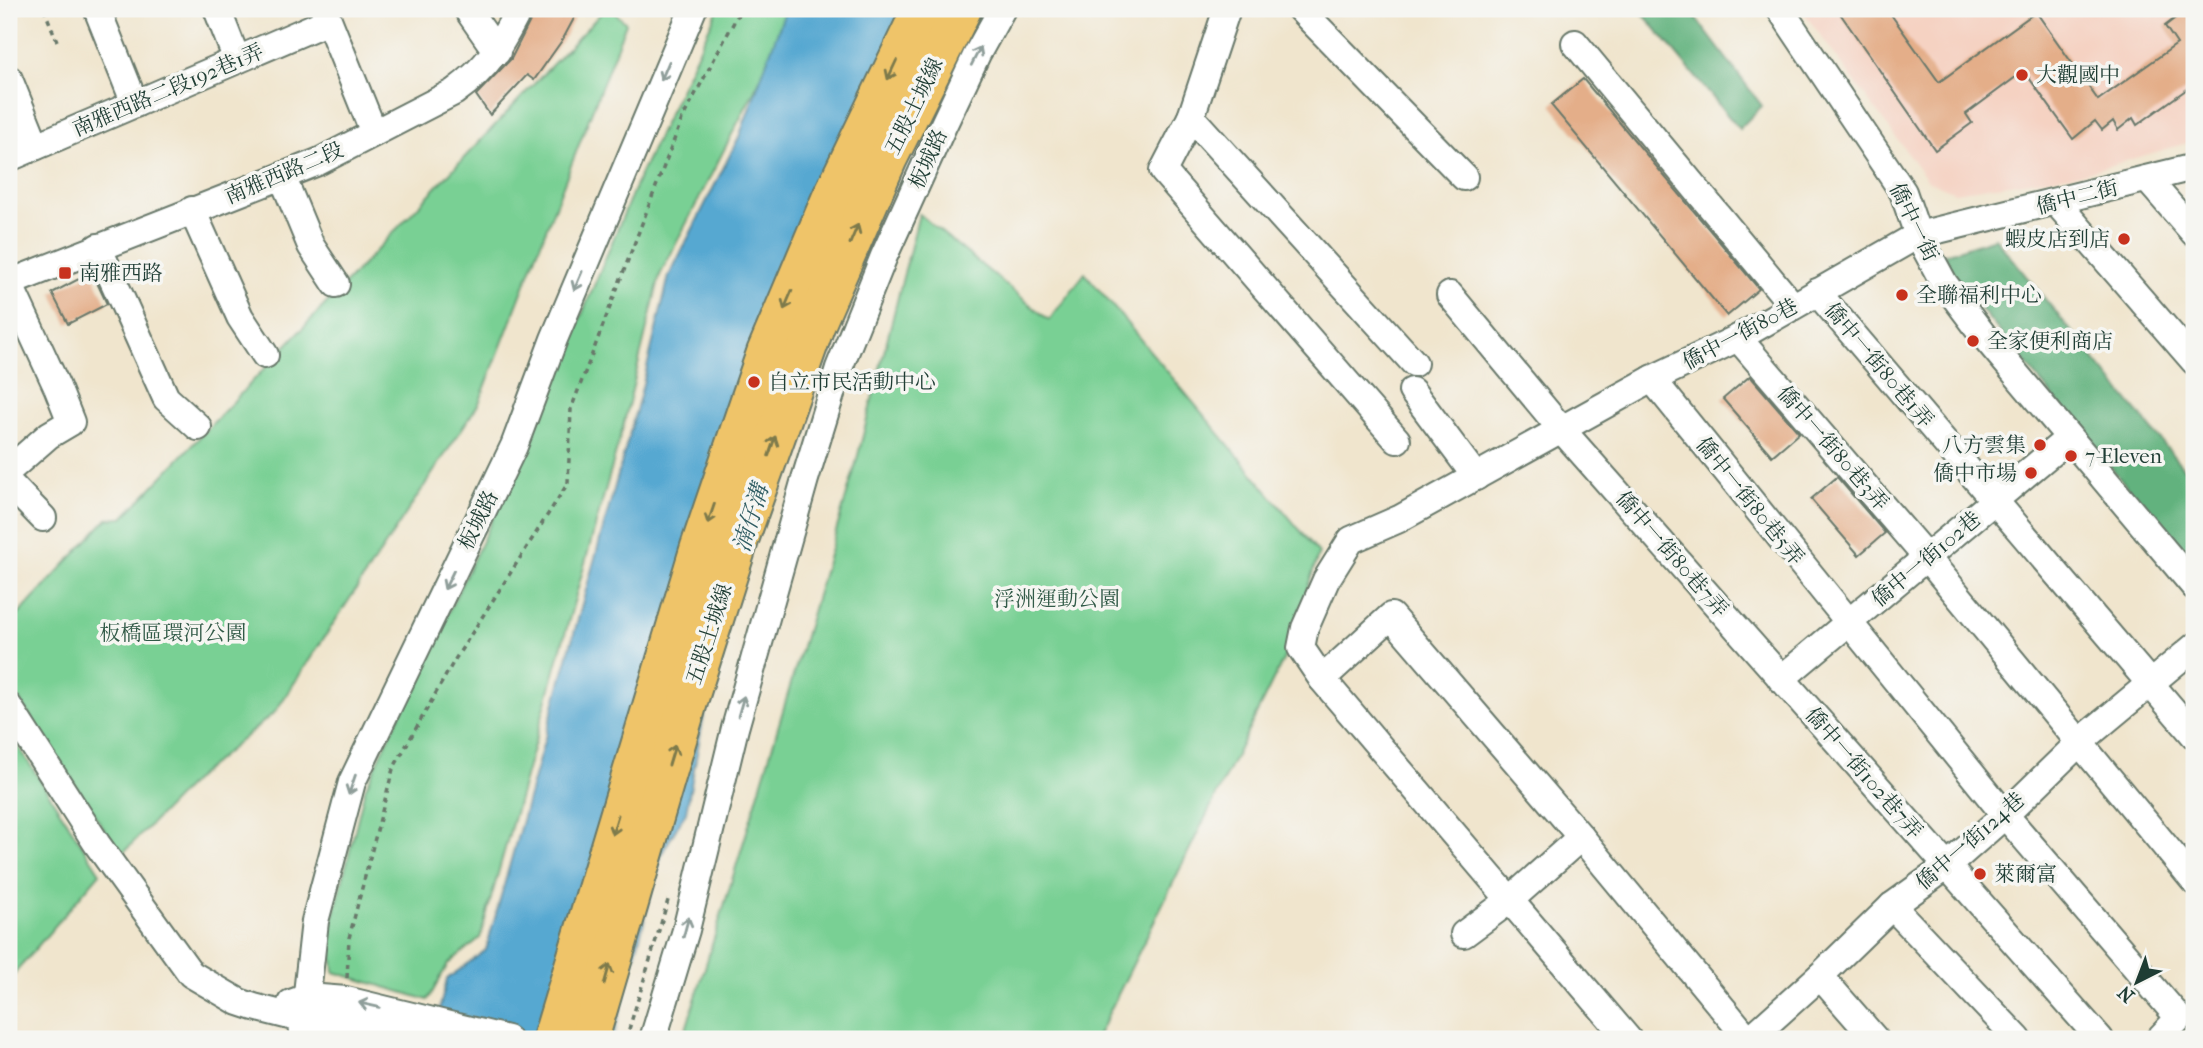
<svg xmlns="http://www.w3.org/2000/svg" width="2203" height="1048" viewBox="0 0 2203 1048" font-family="'IM FELL French Canon','Noto Serif TC',serif">
  <style>
    .built { fill: #f5d2c2 }
    .green { fill: #79d094; stroke: #4c8664; stroke-width: 2 }
    .forest { fill: #62b27e; stroke: #407859; stroke-width: 2 }
    .water { fill: #56a8d1; stroke: #3a7282; stroke-width: 2 }
    .building { fill: #e4ae89 }
    .lines { fill: none; stroke-linecap: round; stroke-linejoin: round }
    .minor-casing { stroke: #68786a; stroke-width: 30 }
    .highway-casing { stroke: #68786a; stroke-width: 42 }
    .path { stroke: #68786a; stroke-width: 3.5; stroke-dasharray: 5 5; stroke-linecap: butt }
    .minor { stroke: #fff; stroke-width: 26 }
    .highway { stroke: #efc469; stroke-width: 38 }
    .oneway { stroke: #8f9e9a }
    .oneway2 { stroke: #7d7a4c }
    .poi-dot { fill: #c8321e; stroke: #f6f6f2; stroke-width: 2.5 }
    .labels { text-anchor: middle; dominant-baseline: central; stroke-width: 7; stroke-linejoin: round; paint-order: stroke }
    .poi-label { font-size: 21px; fill: #1f3d34; stroke: #f6f6f2; text-anchor: start }
    .street-label { font-size: 21px; fill: #1f3d34; stroke: #f6f6f2 }
    .park-label { font-size: 21px; fill: #315a47; stroke: #f6f6f2 }
    .water-label { font-size: 23px; font-style: italic; fill: #305d63; stroke: #f6f6f2 }
  </style>
  <rect width="100%" height="100%" fill="#f6f6f2"/>
  <filter id="ink" filterUnits="userSpaceOnUse"><feTurbulence type="fractalNoise" baseFrequency=".0143" numOctaves="2"/><feDisplacementMap in="SourceGraphic" scale="14" xChannelSelector="R" yChannelSelector="G"/><feConvolveMatrix kernelMatrix="1 2 1 2 8 2 1 2 1" color-interpolation-filters="sRGB"/></filter>
  <filter id="wash" filterUnits="userSpaceOnUse"><feTurbulence type="fractalNoise" baseFrequency=".00686" numOctaves="4" result="noise"/><feDisplacementMap in="SourceGraphic" scale="28" xChannelSelector="R" yChannelSelector="G"/><feGaussianBlur stdDeviation="1.57" result="paint"/><feColorMatrix in="noise" values="0 0 0 0 0 0 0 0 0 0 0 0 0 0 0 0 0 1.4 0 .05"/><feComposite in="paint" operator="in"/></filter>
  <g filter="url(#wash)">
    <rect width="100%" height="100%" fill="#f0e5cd"/>
    <polygon class="built" points="1801,9 2194,9 2194,141 2084,173 1955,192 1928,181"/>
    <g class="green">
      <polygon points="605,9 611,9 626,23 479,403 275,712 197,777 121,855 9,684 9,625 107,519 123,518"/>
      <polygon points="718,9 796,9 660,275 623,427 480,938 448,964 428,1000 334,972 330,931 365,789 532,435 639,177"/>
      <polygon points="919,214 1049,320 1085,273 1319,553 1284,658 1096,1039 683,1039 755,805 855,467"/>
      <polygon points="9,732 100,873 9,980"/>
    </g>
    <g class="forest">
      <polygon points="1639,9 1689,9 1762,106 1739,129"/>
      <polygon points="1995,238 2194,481 2194,568 1952,274 1945,254"/>
    </g>
    <polygon class="water" points="786,9 905,9 720,630 686,812 662,853 613,1039 432,1039 447,979 486,950 640,396 669,276 739,137"/>
    <g id="blocks">
      <g class="building">
        <polygon points="536,9 579,9 563,39 534,80 527,75 490,115 476,95 511,59"/>
        <polygon points="1837,9 1887,9 1939,82 2036,12 2098,100 2177,44 2165,26 2187,9 2194,9 2194,84 2137,125 2133,118 2118,130 2113,121 2102,130 2095,121 2073,139 2024,71 1966,114 1972,123 1935,150"/>
        <polygon points="1583,79 1759,289 1727,316 1551,105"/>
        <polygon points="92,272 107,304 68,324 52,293"/>
        <polygon points="1750,376 1799,433 1772,456 1723,399"/>
        <polygon points="1837,477 1885,533 1859,555 1811,499"/>
      </g>
    </g>
  </g>
  <g filter="url(#ink)">
    <use href="#blocks" fill-opacity="0" stroke="#68786a" stroke-width="2"/>
    <g class="lines">
      <defs>
        <g id="minor">
          <polyline points="97,9 135,104"/>
          <polyline points="217,9 237,60"/>
          <polyline points="324,9 374,133"/>
          <polyline points="467,9 497,52"/>
          <polyline points="1227,9 1191,117 1163,171 1397,440"/>
          <polyline points="1300,9 1464,177"/>
          <polyline points="1780,9 1903,192 1918,235 1944,283 1984,336 2194,586"/>
          <polyline points="1575,43 1793,306"/>
          <polyline points="9,79 36,146"/>
          <polyline points="1191,117 1414,363"/>
          <polyline points="9,158 328,21"/>
          <polyline points="282,176 311,246 336,284"/>
          <polyline points="2147,179 2194,233"/>
          <polyline points="2056,202 2194,361"/>
          <polyline points="192,210 240,317 265,355"/>
          <polyline points="98,247 166,398 198,427"/>
          <path d="M9,283L318,162L454,92C489,67 500,46 519,9"/>
          <polyline points="1817,292 2194,735"/>
          <polyline points="1450,295 1562,430 2100,1039"/>
          <polyline points="1738,338 1927,558 2194,881"/>
          <polyline points="1652,379 2005,815 2179,1018 2159,1039"/>
          <polyline points="1412,391 1476,477"/>
          <polyline points="9,470 49,435 71,422 57,387 9,283"/>
          <polyline points="9,483 43,518"/>
          <polyline points="1322,679 1391,616 1581,837 1748,1039"/>
          <polyline points="1781,679 2069,438"/>
          <polyline points="9,707 97,844 191,974 239,1002 254,1007 305,1020 343,1023 422,1039"/>
          <polyline points="1892,906 2018,1039"/>
          <polyline points="1464,934 1510,900 1581,837"/>
          <polyline points="1820,976 1875,1039"/>
          <polyline points="291,1003 308,997 346,1000 507,1039"/>
          <polyline points="302,1039 315,921 352,782 514,446 554,339 693,9"/>
          <polyline points="653,1039 686,930 735,728 805,479 839,368 884,256 943,126 977,54 1002,9"/>
          <polyline points="1628,1039 1322,679 1301,648 1305,628 1326,580 1351,540 1399,519 1652,379 1738,338 1918,235 2194,167"/>
          <polyline points="1750,1039 1820,976 1892,906 1946,867 2005,815 2081,741 2194,647"/>
        </g>
        <g id="highway">
          <polyline points="552,1039 700,547 766,353 831,199 922,9"/>
          <polyline points="589,1039 690,695 740,537 815,326 888,158 962,9"/>
        </g>
      </defs>
      <use href="#minor" class="minor-casing"/>
      <use href="#highway" class="highway-casing"/>
      <g class="path">
        <polyline points="44,9 57,41"/>
        <polyline points="347,978 349,938 393,769 454,661 568,483 571,409 682,119 741,9"/>
        <polyline points="626,1039 669,897"/>
      </g>
      <use href="#minor" class="minor"/>
      <use href="#highway" class="highway"/>
    </g>
    <defs><path id="oneway-shaft" d="M-6 0H5M1.5-3L5.5 0L1.5 3" fill="none" stroke-width="1.6" stroke-linecap="round" stroke-linejoin="round" transform="scale(1.75)"/></defs>
    <g class="oneway">
      <use href="#oneway-shaft" transform="translate(976 56) rotate(-63)"/>
      <use href="#oneway-shaft" transform="translate(665 71) rotate(113)"/>
      <use href="#oneway-shaft" transform="translate(578 281) rotate(113)"/>
      <use href="#oneway-shaft" transform="translate(449 580) rotate(116)"/>
      <use href="#oneway-shaft" transform="translate(741 706) rotate(-74)"/>
      <use href="#oneway-shaft" transform="translate(352 785) rotate(109)"/>
      <use href="#oneway-shaft" transform="translate(686 927) rotate(-75)"/>
      <use href="#oneway-shaft" transform="translate(369 1005) rotate(-167)"/>
    </g>
    <g class="oneway2">
      <use href="#oneway-shaft" transform="translate(892 70) rotate(115)"/>
      <use href="#oneway-shaft" transform="translate(854 234) rotate(-67)"/>
      <use href="#oneway-shaft" transform="translate(788 300) rotate(113)"/>
      <use href="#oneway-shaft" transform="translate(772 446) rotate(-71)"/>
      <use href="#oneway-shaft" transform="translate(711 514) rotate(109)"/>
      <use href="#oneway-shaft" transform="translate(672 755) rotate(-73)"/>
      <use href="#oneway-shaft" transform="translate(615 825) rotate(107)"/>
      <use href="#oneway-shaft" transform="translate(607 974) rotate(-74)"/>
    </g>
  </g>
  <g class="poi-dot">
    <circle cx="2022" cy="75" r="7"/>
    <circle cx="2124" cy="239" r="7"/>
    <rect x="58" y="266" width="14" height="14" rx="3.5"/>
    <circle cx="1902" cy="295" r="7"/>
    <circle cx="1973" cy="341" r="7"/>
    <circle cx="754" cy="382" r="7"/>
    <circle cx="2040" cy="445" r="7"/>
    <circle cx="2071" cy="456" r="7"/>
    <circle cx="2031" cy="473" r="7"/>
    <circle cx="1980" cy="874" r="7"/>
  </g>
  <g class="labels">
    <g class="poi-label">
      <text x="2036" y="75">大觀國中</text>
      <text x="2110" y="239" text-anchor="end">蝦皮店到店</text>
      <text x="79" y="273">南雅西路</text>
      <text x="1916" y="295">全聯福利中心</text>
      <text x="1987" y="341">全家便利商店</text>
      <text x="768" y="382">自立市民活動中心</text>
      <text x="2026" y="445" text-anchor="end">八方雲集</text>
      <text x="2085" y="456">7-Eleven</text>
      <text x="2017" y="473" text-anchor="end">僑中市場</text>
      <text x="1994" y="874">萊爾富</text>
    </g>
    <g class="street-label">
      <text transform="translate(168 90) rotate(-23)">南雅西路二段192巷1弄</text>
      <text transform="translate(914 106) rotate(-64)">五股土城線</text>
      <text transform="translate(928 159) rotate(-66)">板城路</text>
      <text transform="translate(284 173) rotate(-23)">南雅西路二段</text>
      <text transform="translate(2077 197) rotate(-14)">僑中二街</text>
      <text transform="translate(1914 222) rotate(64)">僑中一街</text>
      <text transform="translate(1740 334) rotate(-28)">僑中一街80巷</text>
      <text transform="translate(1879 365) rotate(50)">僑中一街80巷1弄</text>
      <text transform="translate(1833 448) rotate(49)">僑中一街80巷3弄</text>
      <text transform="translate(1750 501) rotate(51)">僑中一街80巷5弄</text>
      <text transform="translate(478 520) rotate(-64)">板城路</text>
      <text transform="translate(1672 554) rotate(49)">僑中一街80巷7弄</text>
      <text transform="translate(1926 559) rotate(-40)">僑中一街102巷</text>
      <text transform="translate(709 634) rotate(-72)">五股土城線</text>
      <text transform="translate(1864 773) rotate(49)">僑中一街102巷7弄</text>
      <text transform="translate(1970 841) rotate(-41)">僑中一街124巷</text>
    </g>
    <g class="park-label">
      <text x="1057" y="599">浮洲運動公園</text>
      <text x="173" y="633">板橋區環河公園</text>
    </g>
    <g class="water-label">
      <text transform="translate(751 518) rotate(-73)">湳仔溝</text>
    </g>
  </g>
  <rect width="2203" height="1048" fill="none" stroke="#f6f6f2" stroke-width="35"/>
  <g transform="translate(2137 982) rotate(222)" stroke="#f6f6f2" stroke-width="5" paint-order="stroke">
  <path d="M0-5L12 26L0 18L-12 26Z" fill="#1f3d34"/>
  <text y="-10" font-size="19" font-weight="bold" text-anchor="middle" fill="#1f3d34">N</text>
  </g>
</svg>
